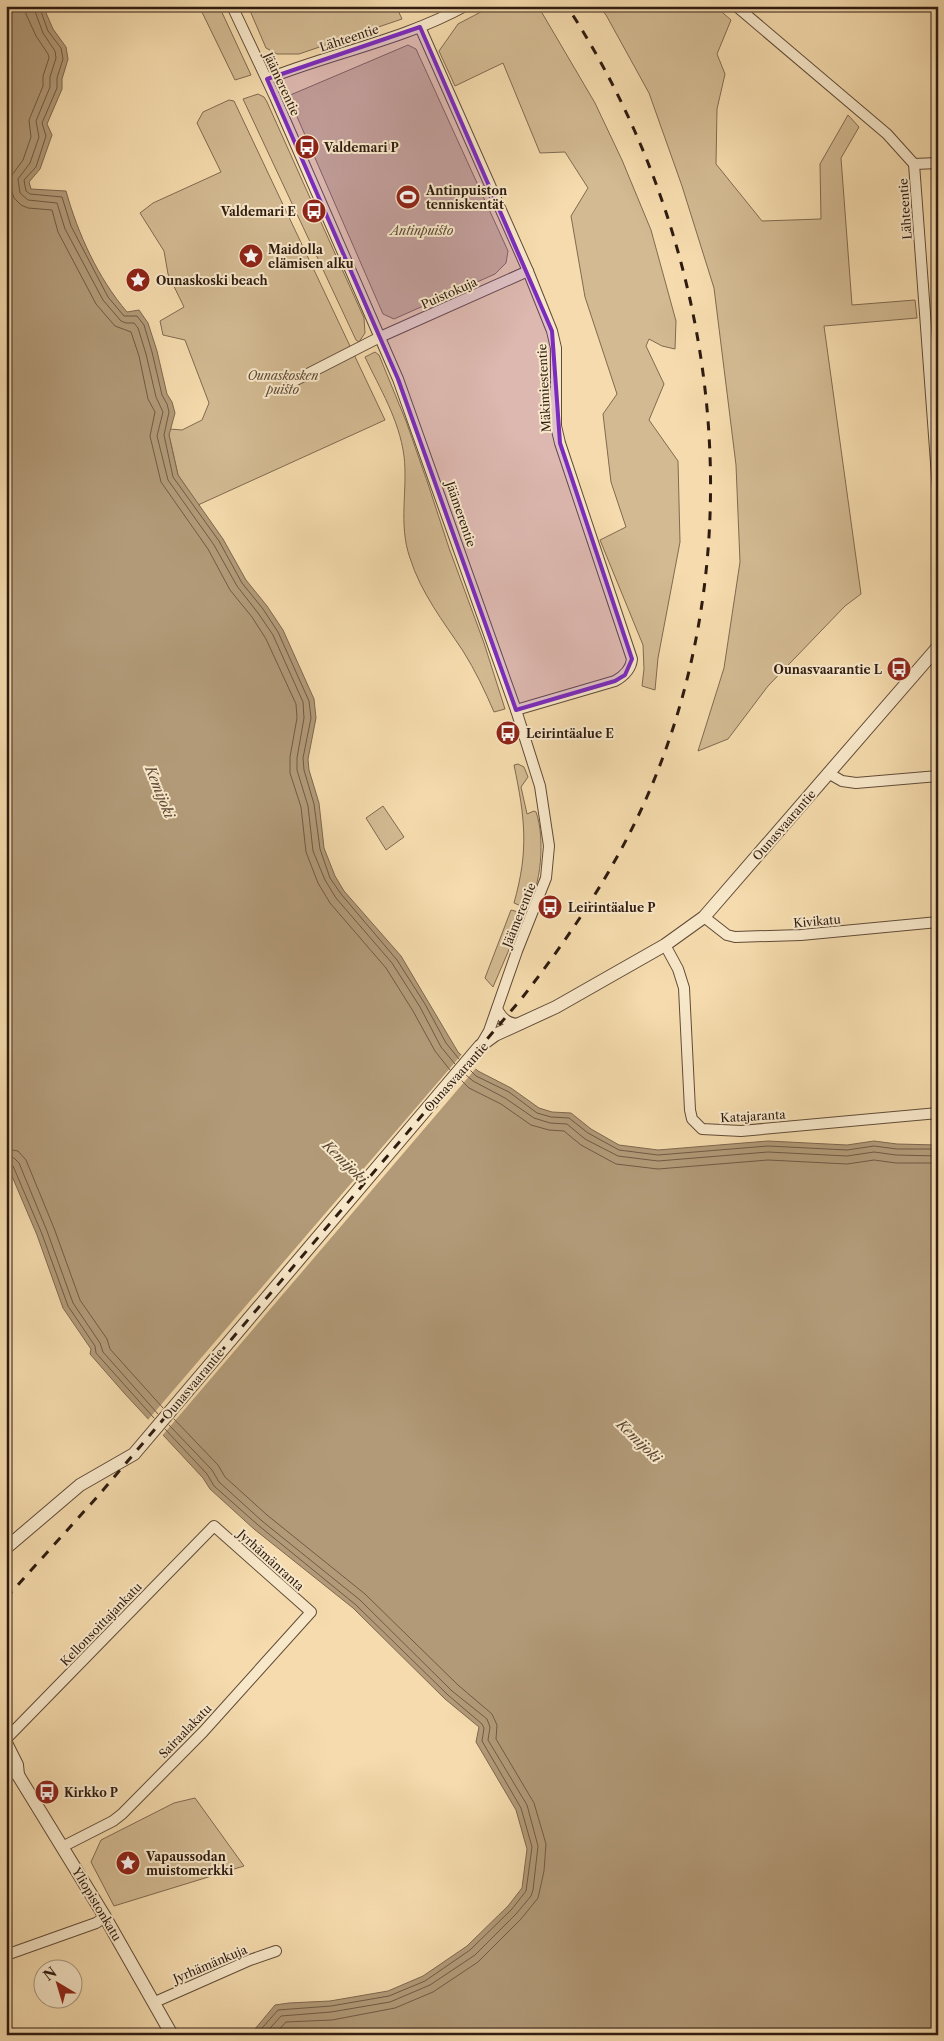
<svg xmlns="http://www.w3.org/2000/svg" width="944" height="2041" viewBox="0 0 944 2041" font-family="'Libre Caslon Text',serif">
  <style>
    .green { fill: #d3ba92; stroke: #816a51 }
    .water { fill: #b29a78; stroke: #7e674e }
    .pier { fill: #f5dbad }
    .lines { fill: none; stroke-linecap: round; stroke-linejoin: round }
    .shore { stroke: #705a44; stroke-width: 1 }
    .minor-casing { stroke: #604b37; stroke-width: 12 }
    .tertiary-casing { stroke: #604b37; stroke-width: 14 }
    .minor { stroke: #f8e8ca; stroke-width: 10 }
    .tertiary { stroke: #f8e8ca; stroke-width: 12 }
    .rail { stroke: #2f1b10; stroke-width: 3; stroke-dasharray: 9 9; stroke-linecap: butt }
    .marked { fill: #7b2cbf; fill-opacity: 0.2; stroke: #7b2cbf; stroke-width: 4; stroke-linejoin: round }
    .labels { text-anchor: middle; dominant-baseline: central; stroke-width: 4; stroke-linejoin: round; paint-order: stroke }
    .street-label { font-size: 12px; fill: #2f1b10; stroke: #f8e8ca }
    .poi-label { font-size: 12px; font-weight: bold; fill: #2f1b10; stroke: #f8e8ca; text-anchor: start }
    .park-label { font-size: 12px; font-style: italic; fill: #604b37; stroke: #f8e8ca }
    .water-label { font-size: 14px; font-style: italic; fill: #5d4734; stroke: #f8e8ca }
  </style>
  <rect width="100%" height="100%" fill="#f5dbad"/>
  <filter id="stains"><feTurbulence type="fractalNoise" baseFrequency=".004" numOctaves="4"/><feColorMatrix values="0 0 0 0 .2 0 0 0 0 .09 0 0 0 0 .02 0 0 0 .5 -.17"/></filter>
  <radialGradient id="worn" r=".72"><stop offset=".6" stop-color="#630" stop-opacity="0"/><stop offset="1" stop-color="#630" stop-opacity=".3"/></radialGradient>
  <g class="green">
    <polygon points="199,6 219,6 251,75 235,80"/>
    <polygon points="248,6 396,6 402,19 299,54 277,54 266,48"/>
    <polygon points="492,6 538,6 595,103 622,160 651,230 676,321 675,349 662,346 649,339 646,346 664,384 649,420 678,461 680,542 658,658 655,690 642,686 644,669 643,645 600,540 626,527 611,482 603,414 617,394 585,297 571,216 588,188 565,152 540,153 503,63 455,86 439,51 458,24"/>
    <polygon points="599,6 715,6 731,20 717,54 725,74 717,109 716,164 762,221 821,219 820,164 848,115 859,127 841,158 852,305 915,300 917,318 824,326 861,594 845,606 768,686 728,739 698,751 724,668 740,562 736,465 714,288 682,186 649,93 606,15"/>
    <polygon points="408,45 416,49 508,251 506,263 495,274 394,319 383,314 288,96"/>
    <polygon points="258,94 264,97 267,102 364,318 365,333 359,342 356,340 243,99"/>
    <polygon points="229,100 234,101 385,420 198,505 178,475 169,435 169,429 182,430 202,420 209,403 185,340 163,335 160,321 184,307 168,274 164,251 140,213 153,203 221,172 197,123 203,112"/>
    <path d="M375,352L379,355L406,421L428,484L449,548L484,643L505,709L494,712C485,691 475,670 463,651C443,621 421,593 410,558C398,524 408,490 404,456C399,419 380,389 365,357Z"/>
    <path d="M518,764L524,767L528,777L521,787L527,814L534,811L536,812C545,836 542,888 526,908L514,903C529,850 525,818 514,765Z"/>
    <polygon points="383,806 404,837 386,850 366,818"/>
    <polygon points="511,910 522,913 523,917 493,987 485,978"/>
    <polygon points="195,1798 244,1866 114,1906 91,1862 101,1840 174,1803"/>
  </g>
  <path class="water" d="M6,6H43L53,29L66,47L68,59L62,79V89L47,124L52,135L40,169L29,182L31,189L66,191C78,234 98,278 127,312L139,310L148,323L157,351L167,394L172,402L175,413L169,435L178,475L223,539L246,580L267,606L283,630L314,699L316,718L308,759L309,770L319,803L324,848L335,876L344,891L401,956L458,1052L478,1071L511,1088L539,1108L552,1112L571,1113L591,1129L619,1145L658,1150L768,1141L847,1145L874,1141L897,1144L938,1145V2035H250L275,2005L289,2003L330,2001L388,1991L423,1976L467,1946L508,1906L522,1888L527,1849L516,1810L476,1742L479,1727L445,1699L353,1608L254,1529L210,1489L203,1478L125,1394L90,1354L91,1349L63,1308L37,1235L6,1162Z"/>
  <polygon class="pier" points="463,1053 477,1067 161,1437 147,1421"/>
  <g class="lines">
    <g class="shore">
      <polyline points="25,6 26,14 36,36 48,54 49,58 43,76 43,86 29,120 31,137 23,160 12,175 10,185 14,198 21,205 28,208 52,210 58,232 96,304 115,326 131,332 139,356 148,399 155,412 150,436 161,482 208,549 230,590 252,617 266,639 296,704 297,718 290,757 290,773 301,807 306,852 318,883 330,903 386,968 413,1011 435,1051 450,1070"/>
      <polyline points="33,6 43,33 55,51 56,58 50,77 50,87 36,121 39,137 30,163 18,179 20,193 28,200 57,203 65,229 103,300 121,321 126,323 134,323 138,328 146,354 156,397 163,412 157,436 168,480 214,545 237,586 258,613 273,635 303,702 304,718 297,758 297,770 308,806 313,851 325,880 336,898 392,963 420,1007 441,1047 455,1064"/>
      <polyline points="39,6 48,31 61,48 63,59 57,78 57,88 42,123 46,136 36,167 24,180 26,191 30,194 62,197 71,226 108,297 124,316 137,316 144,325 152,352 162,395 167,404 169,412 164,435 173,477 219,541 242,583 263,609 278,632 309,701 311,718 303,758 304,770 314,804 320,849 330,878 341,894 397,960 425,1004 446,1043 459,1059"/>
      <polyline points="470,1070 476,1076 509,1092 537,1113 551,1117 569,1118 588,1133 619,1150 658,1155 768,1146 847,1150 874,1146 897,1149 938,1149"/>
      <polyline points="466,1075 473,1081 505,1098 534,1118 550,1123 567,1124 585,1139 618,1156 658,1161 768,1152 847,1156 874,1152 896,1155 938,1156"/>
      <polyline points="461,1080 469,1088 501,1104 531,1125 549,1130 564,1131 581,1145 616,1164 658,1169 768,1160 847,1164 874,1160 896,1163 938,1163"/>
      <polyline points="6,1149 18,1151 26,1160 54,1228 80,1300 107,1339 110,1349 163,1408"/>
      <polyline points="6,1156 14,1158 19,1163 47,1231 73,1303 100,1343 103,1352 158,1414"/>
      <polyline points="6,1163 13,1166 42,1234 68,1306 95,1346 96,1353 154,1418"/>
      <polyline points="174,1419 218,1465 225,1477 267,1515 365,1594 458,1685 492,1714 497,1725 496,1739 534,1803 546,1844 544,1871 538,1898 521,1919 478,1962 433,1992 395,2008 332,2020 286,2022 274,2035"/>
      <polyline points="169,1425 212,1470 219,1482 262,1521 360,1600 452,1691 487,1719 490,1727 488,1740 527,1805 538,1846 533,1890 531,1896 516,1914 475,1955 430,1985 390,2002 331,2012 281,2016 264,2035"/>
      <polyline points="165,1429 207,1474 214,1486 258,1525 356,1605 448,1695 482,1724 484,1728 482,1741 521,1808 532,1847 526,1891 512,1909 470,1950 425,1981 389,1996 331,2006 278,2010 256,2035"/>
    </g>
    <defs>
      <g id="minor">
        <polyline points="232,6 275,97 398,379 516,710 540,786 549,846 546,878 517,951 489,1031 482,1043"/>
        <polyline points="736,6 887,134 914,164 938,490"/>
        <path d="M420,27L528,271L552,331L556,348V426L560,443L632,659C631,670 624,676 615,681L516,710"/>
        <path d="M267,79C332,53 403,40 465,6"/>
        <polyline points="914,164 938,163"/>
        <polyline points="292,382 380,337 528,271"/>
        <polyline points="828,773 842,781 856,783 938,776"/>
        <polyline points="704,917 727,935 735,937 801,935 938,922"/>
        <polyline points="665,945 678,969 684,988 690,1110 692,1119 702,1129 741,1131 938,1113"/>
        <path d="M497,1009C503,1020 509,1024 521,1024"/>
        <polyline points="6,1739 214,1526 311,1612 203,1732 122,1814 113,1821 62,1847"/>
        <polyline points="6,1955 96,1923 105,1917"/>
        <polyline points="155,2002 250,1960 276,1951"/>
      </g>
      <g id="tertiary">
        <polyline points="6,1548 80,1485 134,1454 480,1046 495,1035 556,1007 665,945 704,917 938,647"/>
        <polyline points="6,1743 17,1765 18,1775"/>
        <polyline points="6,1766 18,1775 105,1917 172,2035"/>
      </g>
    </defs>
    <use href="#minor" class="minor-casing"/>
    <use href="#tertiary" class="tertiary-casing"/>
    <use href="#minor" class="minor"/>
    <use href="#tertiary" class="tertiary"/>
    <path class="rail" d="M6,1598L98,1496L522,998C570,936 614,871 646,799C759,543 718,238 567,6"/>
  </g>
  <path class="marked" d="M420,27L552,331L560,443L632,659L625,675L615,681L516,710L398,379L267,79Z"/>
  <defs>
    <symbol id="bus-disc" viewBox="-11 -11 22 22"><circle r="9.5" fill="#8f2418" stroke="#f8e8ca"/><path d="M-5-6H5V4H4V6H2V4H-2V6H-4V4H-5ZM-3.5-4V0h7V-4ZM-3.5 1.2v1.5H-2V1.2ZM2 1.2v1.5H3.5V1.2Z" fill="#fff"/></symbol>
    <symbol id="stadium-disc" viewBox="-11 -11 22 22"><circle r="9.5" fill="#8f2418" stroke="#f8e8ca"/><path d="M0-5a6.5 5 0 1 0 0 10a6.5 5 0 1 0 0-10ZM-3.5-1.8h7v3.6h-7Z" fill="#fff"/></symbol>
    <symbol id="sight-disc" viewBox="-11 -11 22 22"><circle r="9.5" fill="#8f2418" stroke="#f8e8ca"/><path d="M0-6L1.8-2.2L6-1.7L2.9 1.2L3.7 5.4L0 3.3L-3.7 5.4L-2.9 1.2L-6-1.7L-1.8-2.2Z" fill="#fff"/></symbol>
  </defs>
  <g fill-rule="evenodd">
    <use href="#bus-disc" x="293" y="133" width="28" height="28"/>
    <use href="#stadium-disc" x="394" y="183" width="28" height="28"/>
    <use href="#bus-disc" x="300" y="197" width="28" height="28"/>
    <use href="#sight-disc" x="237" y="242" width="28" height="28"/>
    <use href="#sight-disc" x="124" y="266" width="28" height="28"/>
    <use href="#bus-disc" x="885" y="655" width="28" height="28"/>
    <use href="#bus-disc" x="494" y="719" width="28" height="28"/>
    <use href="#bus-disc" x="536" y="893" width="28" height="28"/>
    <use href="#bus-disc" x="33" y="1778" width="28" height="28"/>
    <use href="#sight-disc" x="114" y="1849" width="28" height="28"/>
  </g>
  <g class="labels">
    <g class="street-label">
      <text transform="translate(349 38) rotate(-18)">Lähteentie</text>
      <text transform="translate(282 84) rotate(65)">Jäämerentie</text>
      <text transform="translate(905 209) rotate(-94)">Lähteentie</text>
      <text transform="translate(449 293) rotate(-24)">Puistokuja</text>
      <text transform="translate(544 388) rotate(-93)">Mäkimiestentie</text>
      <text transform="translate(461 514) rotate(71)">Jäämerentie</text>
      <text transform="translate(784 825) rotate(-49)">Ounasvaarantie</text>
      <text transform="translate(519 915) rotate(-68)">Jäämerentie</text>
      <text transform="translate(817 921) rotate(-5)">Kivikatu</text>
      <text transform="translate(456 1077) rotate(-48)">Ounasvaarantie</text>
      <text transform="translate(753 1116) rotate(-3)">Katajaranta</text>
      <text transform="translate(193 1384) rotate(-50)">Ounasvaarantie</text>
      <text transform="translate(271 1560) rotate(42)">Jyrhämänranta</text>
      <text transform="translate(101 1624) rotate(-46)">Kellonsoittajankatu</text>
      <text transform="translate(185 1731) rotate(-46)">Sairaalakatu</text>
      <text transform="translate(97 1904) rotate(59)">Yliopistonkatu</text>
      <text transform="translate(210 1964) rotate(-23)">Jyrhämänkuja</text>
    </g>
    <g class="poi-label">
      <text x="324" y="147">Valdemari P</text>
      <text x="426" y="190">Antinpuiston<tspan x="426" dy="14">tenniskentät</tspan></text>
      <text x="296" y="211" text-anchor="end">Valdemari E</text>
      <text x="268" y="249">Maidolla<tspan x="268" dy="14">elämisen alku</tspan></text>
      <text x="156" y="280">Ounaskoski beach</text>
      <text x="882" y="669" text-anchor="end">Ounasvaarantie L</text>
      <text x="526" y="733">Leirintäalue E</text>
      <text x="568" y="907">Leirintäalue P</text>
      <text x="64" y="1792">Kirkko P</text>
      <text x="146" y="1856">Vapaussodan<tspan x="146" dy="14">muistomerkki</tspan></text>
    </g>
    <g class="park-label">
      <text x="422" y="230">Antinpuisto</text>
      <text x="283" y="375">Ounaskosken<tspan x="283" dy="14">puisto</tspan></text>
    </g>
    <g class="water-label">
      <text transform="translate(160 792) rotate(68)">Kemijoki</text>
      <text transform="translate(345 1162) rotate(44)">Kemijoki</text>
      <text transform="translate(639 1441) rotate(44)">Kemijoki</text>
    </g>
  </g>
  <rect width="944" height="2041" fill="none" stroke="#f5dbad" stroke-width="25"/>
  <rect x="8" y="8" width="929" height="2026" fill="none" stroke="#2f1b10" stroke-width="2.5"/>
  <rect x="12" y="12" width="919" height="2016" fill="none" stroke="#2f1b10"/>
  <g transform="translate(58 1984) rotate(322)"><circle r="24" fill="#f8e8ca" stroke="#a89680"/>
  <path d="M0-4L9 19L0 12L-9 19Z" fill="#8f2418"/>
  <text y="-8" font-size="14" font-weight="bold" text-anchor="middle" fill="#2f1b10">N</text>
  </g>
  <rect width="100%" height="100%" filter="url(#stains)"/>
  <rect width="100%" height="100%" fill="url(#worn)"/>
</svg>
